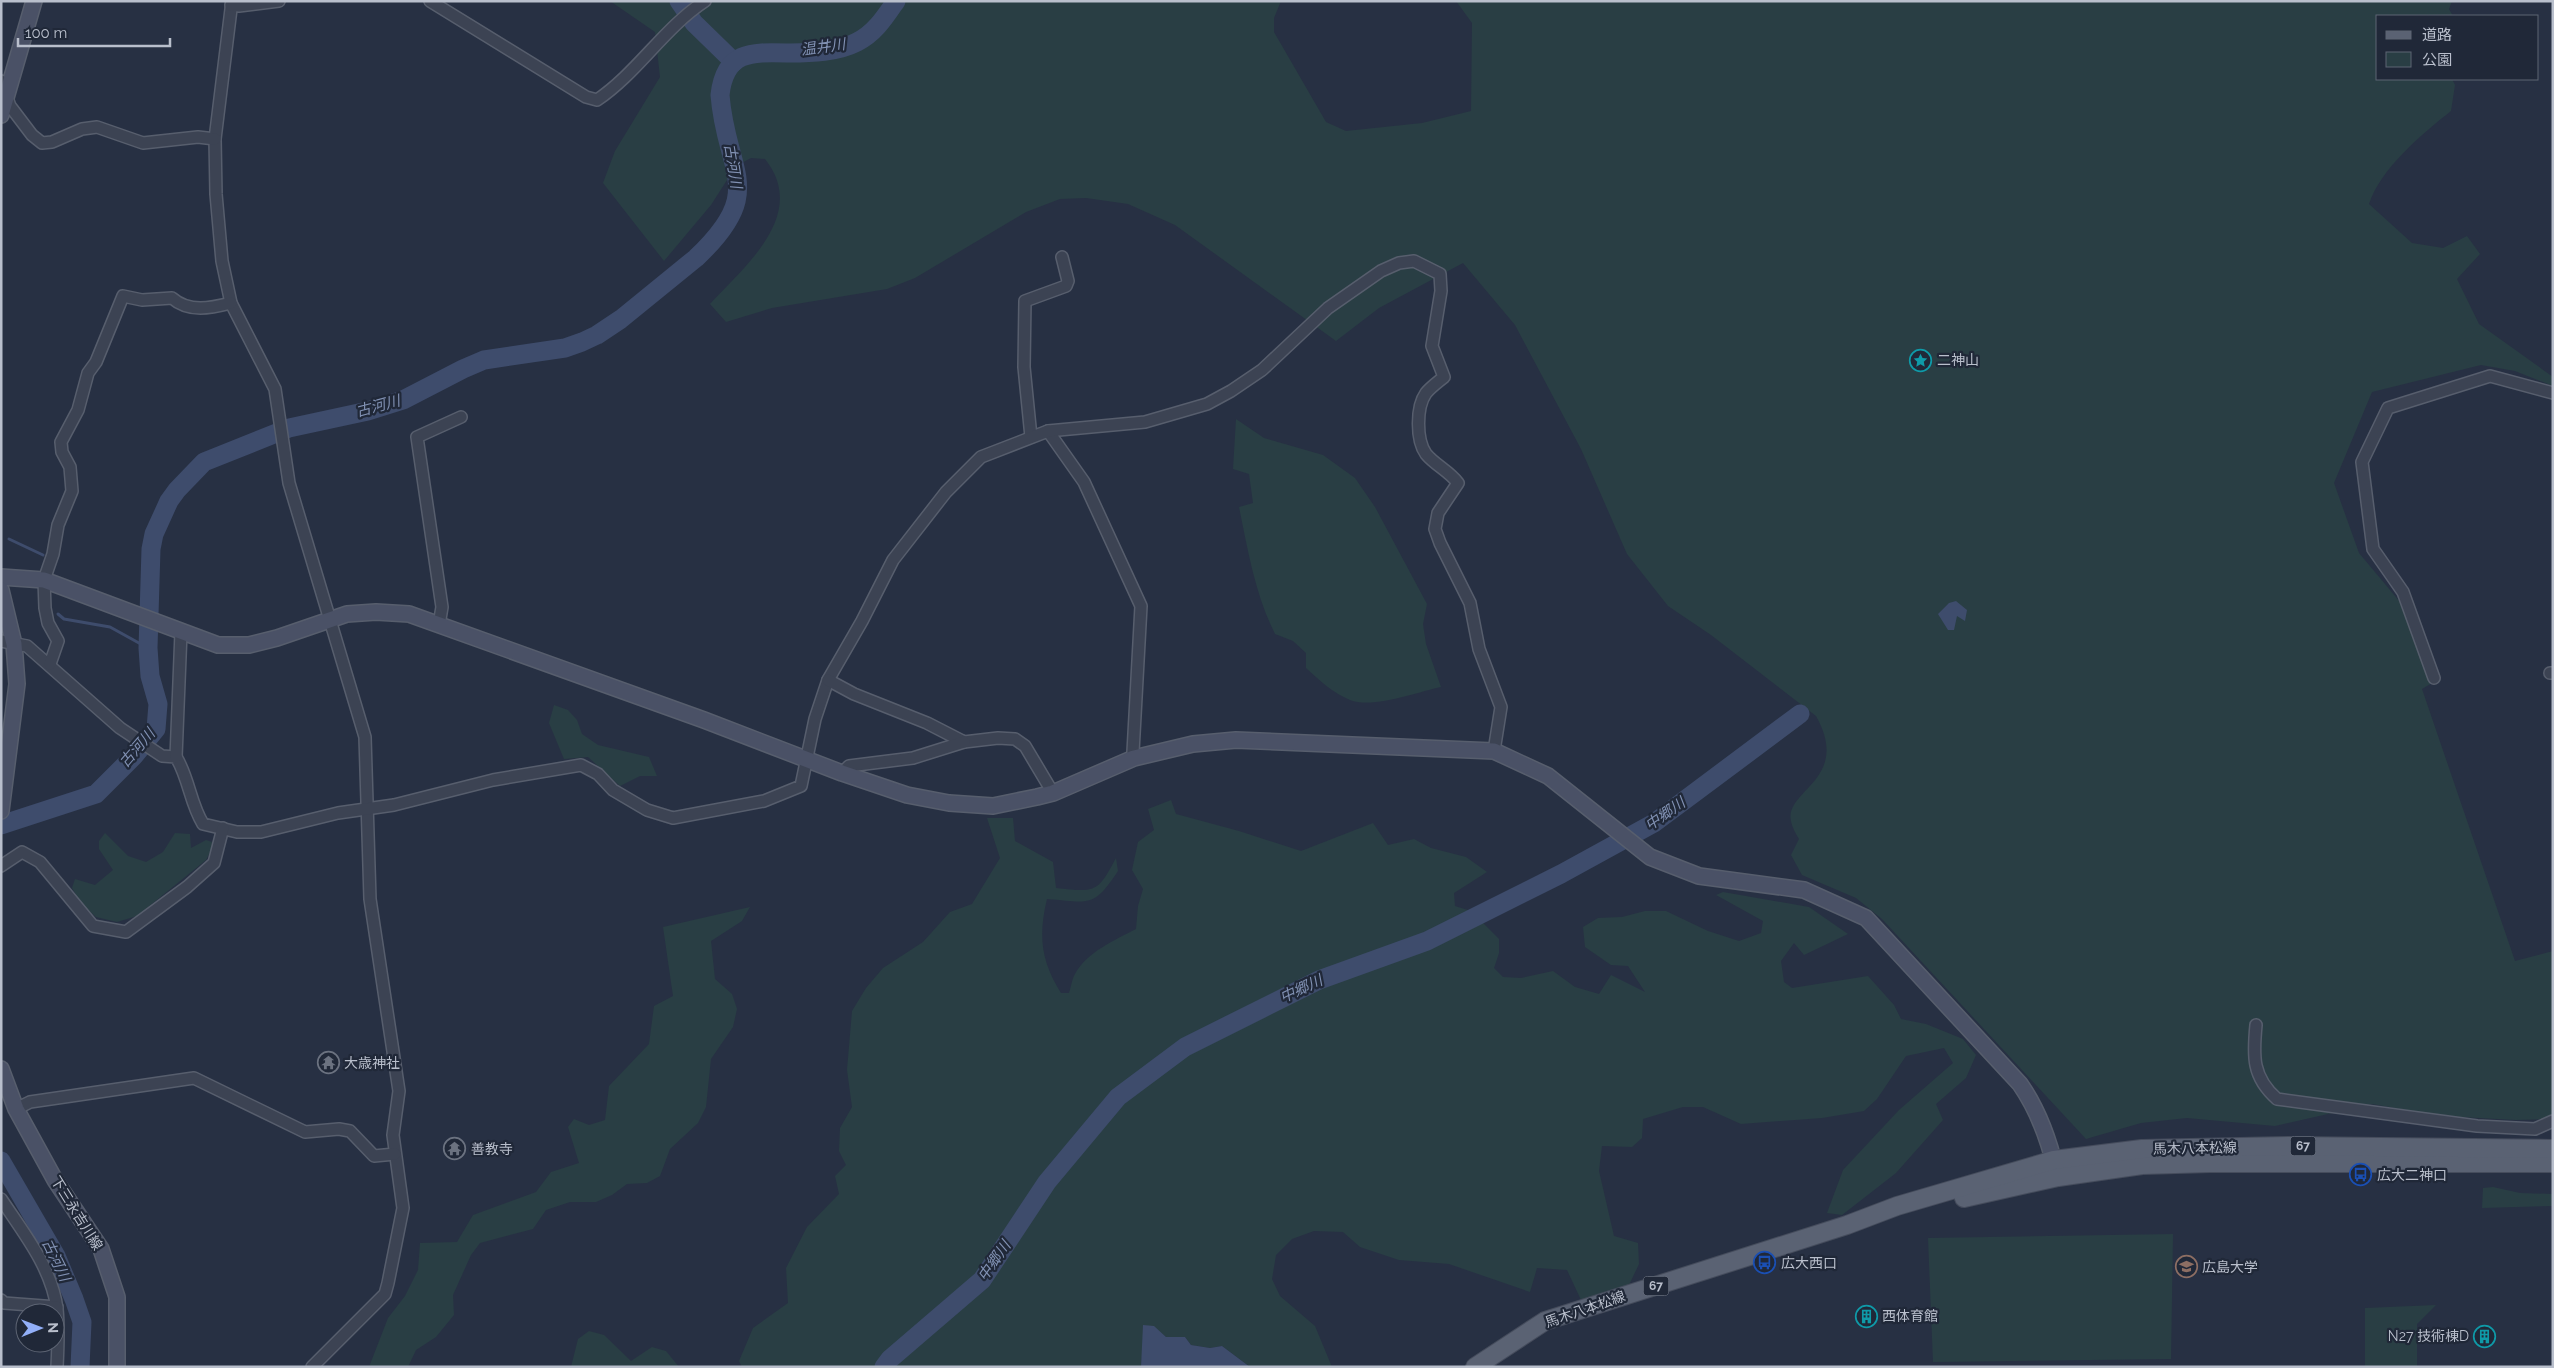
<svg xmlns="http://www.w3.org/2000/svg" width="2554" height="1368" viewBox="0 0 2554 1368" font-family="Raleway,'Noto Sans JP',sans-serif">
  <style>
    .green { fill: #293e44 }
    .water { fill: #3e4c6c }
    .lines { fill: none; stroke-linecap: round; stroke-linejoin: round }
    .stream { stroke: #3e4c6c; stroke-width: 3 }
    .river { stroke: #3e4c6c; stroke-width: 19 }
    .street-casing { stroke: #575e6d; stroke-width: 14 }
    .secondary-casing { stroke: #575e6d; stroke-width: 18 }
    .primary-casing { stroke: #454c5c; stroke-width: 20 }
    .street { stroke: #3c4353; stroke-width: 11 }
    .secondary { stroke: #4a5166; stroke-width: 15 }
    .primary { stroke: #5a6273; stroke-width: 18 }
    .labels { text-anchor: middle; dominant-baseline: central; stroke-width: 4.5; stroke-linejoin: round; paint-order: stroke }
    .shield { fill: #202838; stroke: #8b92a0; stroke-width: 1 }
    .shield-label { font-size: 12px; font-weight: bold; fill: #b9bfcc }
    .poi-label { font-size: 14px; fill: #b9bfcc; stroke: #202838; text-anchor: start }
    .street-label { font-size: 14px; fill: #b9bfcc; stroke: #202838 }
    .water-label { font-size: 15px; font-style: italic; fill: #8191b3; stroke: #202838 }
  </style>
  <rect width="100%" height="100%" fill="#273043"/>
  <g class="green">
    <path d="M610,1H1281L1274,18V32L1326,122L1346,131L1422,123L1471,111L1472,23L1456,1H2452L2449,9L2453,16H2378V79H2452L2455,85L2451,111C2422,134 2381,168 2369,204L2412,243L2443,248L2467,236L2480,254L2457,279L2479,324L2553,377V386L2515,371L2481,365L2372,392L2334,483L2359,553L2400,602L2413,625L2432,683L2422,689L2515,961L2553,951V1117L2547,1119L2516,1120L2441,1116L2372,1104L2275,1126L2187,1118L2141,1123L2086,1139L1882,919L1856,898L1802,875L1791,855L1799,839C1796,834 1792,827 1791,821C1784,790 1852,780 1816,716L1711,635L1668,606L1627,554L1581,449L1515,325L1463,263L1379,308L1336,341L1175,225L1128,204L1086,198L1060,199L1026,212L915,278L887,289L772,308L726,322L710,304C745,266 809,214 765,159L751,158L736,166L711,205L664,261L603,183L615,151L660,77L655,32Z"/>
    <path d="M1236,419L1264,438L1323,455L1355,478L1375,507L1427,604L1423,624L1426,644L1441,687C1417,692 1373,709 1350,700C1333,693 1319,680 1306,668V653L1293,641L1275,634C1255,594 1248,551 1239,507L1253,503L1249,474L1233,469Z"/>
    <polygon points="554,705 568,710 577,720 582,734 598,745 649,757 657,776 640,776 620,786 588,757 564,759 549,723"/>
    <path d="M1171,800L1176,814L1239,831L1301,851L1373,823L1388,845L1414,839L1431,848L1466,857L1487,872L1454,893L1455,906L1471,911L1499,939V953L1494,968L1503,977L1521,978L1553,971L1575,987L1599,994L1611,975L1645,992L1628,966L1611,965L1585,947L1583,927L1598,918L1622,917L1645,911H1666L1708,931L1739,941L1761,933L1763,921L1716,895L1723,892L1809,907L1848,934L1804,955L1794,943L1781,961L1784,982L1792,988L1868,976L1894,1005L1901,1019L1926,1024L1963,1039L1976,1055L1966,1078L1936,1104L1943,1120L1896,1173L1842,1215L1827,1213L1843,1170L1899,1110L1953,1063L1944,1048L1906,1056L1877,1099L1864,1111L1822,1118L1741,1124L1703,1107H1683L1643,1119L1642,1138L1632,1147L1602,1146L1599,1171L1614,1236L1638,1243L1639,1264L1628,1287L1581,1300L1567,1270L1537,1268L1530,1292L1449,1264L1399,1260L1360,1247L1343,1232L1314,1231L1292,1239L1276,1255L1272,1279L1280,1296L1315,1326L1332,1367H1250L1222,1346L1210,1348L1191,1345L1185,1337H1166L1154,1327L1142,1356L1141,1367H742L739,1361L753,1328L788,1303L786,1268L807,1227L839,1194L835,1176L846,1165L839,1151L840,1128L852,1107L847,1070L852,1011L866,988L883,968L923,942L950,912L972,904L1000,858L987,818H1013L1015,841L1053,862L1056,888C1095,892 1097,894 1116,858L1118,871C1093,909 1089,902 1047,899C1038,936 1041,961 1061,993H1069C1071,987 1072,979 1075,974C1087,952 1115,940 1136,929L1138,906L1143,889L1132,870L1138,842L1154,830L1148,809Z"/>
    <polygon points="105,833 128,856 146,862 163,852 175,833 190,834 191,848 206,840 215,843 206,860 137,916 117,922 96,917 81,903 72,888 75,879 95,885 113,870 99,849 99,841"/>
    <polygon points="750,907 742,921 711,941 715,979 732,994 737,1009 733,1027 711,1059 706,1107 698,1123 670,1149 660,1176 647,1183 627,1184 612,1195 596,1202 570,1202 546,1210 533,1229 480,1243 471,1255 453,1295 454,1315 436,1337 416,1350 408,1367 369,1367 388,1318 405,1296 418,1270 420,1243 457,1242 473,1215 536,1192 551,1172 579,1163 568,1127 574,1119 589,1125 605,1120 609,1086 649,1044 654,1006 673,996 663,927"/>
    <polygon points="2493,1187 2520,1193 2553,1194 2553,1206 2482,1208 2483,1188"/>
    <polygon points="2173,1234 2171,1359 1933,1362 1928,1238"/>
    <polygon points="2436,1305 2417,1324 2417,1367 2365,1367 2365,1308"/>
    <polygon points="589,1331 604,1335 631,1361 652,1347 666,1351 679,1367 571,1367 578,1339"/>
  </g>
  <g class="water">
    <polygon points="1956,601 1967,610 1965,621 1957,616 1954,630 1948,630 1938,614 1949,603"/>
    <polygon points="1143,1325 1154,1326 1166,1337 1185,1337 1191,1345 1210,1348 1222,1346 1250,1367 1141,1367"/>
  </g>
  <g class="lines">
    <g class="stream">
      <polyline points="9,539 43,555"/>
      <polyline points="58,614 64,619 110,627 148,648"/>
    </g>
    <g class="river">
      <polyline points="679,1 694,23 734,62"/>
      <path d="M1,825L96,794L134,756L156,729L158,704L150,676L148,648L151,549L154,534L169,501L177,490L204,462L289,428L368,411L403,400L463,369L484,360L565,348L582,342L597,335L621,319L696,258C768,190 726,174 720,95C725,50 752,52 790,53C811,53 838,52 857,42C875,33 885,17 896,1"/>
      <polyline points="1,1161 56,1256 74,1299 82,1322 80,1367"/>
      <polyline points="884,1367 890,1359 982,1280 1047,1182 1118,1097 1185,1047 1319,980 1427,941 1561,874 1654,823 1800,714"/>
    </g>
    <defs>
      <g id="street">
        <polyline points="232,1 215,139 216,194 222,261 231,303 275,389 289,483 365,737 370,899 399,1091 393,1135 403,1208 388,1283 385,1294 312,1367"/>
        <path d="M430,1L586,97L597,100C637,73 664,28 705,1"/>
        <polyline points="231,5 239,6 279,1"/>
        <polyline points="1,81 10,106 32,135 42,143 52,142 82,129 97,127 143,143 198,137 215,139"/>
        <polyline points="1048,431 1084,482 1141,606 1133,752 1134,758"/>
        <polyline points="1031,437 1024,367 1025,301 1066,286 1068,281 1062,257"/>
        <polyline points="439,625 442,607 417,437 461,417"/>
        <path d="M1,641L27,646L120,728L162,756L176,757C189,778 190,803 203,824L237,832H261L338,813L394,805L493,780L581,765L598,774L613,790L647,810L673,818L764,801L801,786L815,719L828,680L862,621L893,560L946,492L981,457L1048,431L1145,422L1207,404L1231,391L1262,370L1328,308L1381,271L1399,263L1414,261L1440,274L1441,291L1432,346L1444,377C1438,382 1431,387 1426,393C1416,407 1416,440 1426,454C1435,465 1449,471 1458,483L1438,513L1435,529L1440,543L1470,603L1479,649L1501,707L1494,751"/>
        <path d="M50,664L58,641L48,623L45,608L44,580L53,554L58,525L72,491L70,467L62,452L61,442L78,410L88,373L96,362L123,296L142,300L172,298C189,313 211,308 231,303"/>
        <polyline points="2550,673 2553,673"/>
        <polyline points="2434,678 2403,592 2373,549 2362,462 2388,408 2490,376 2553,393"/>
        <polyline points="828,680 854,694 927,723 964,742 998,738 1015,739 1025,746 1053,793"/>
        <polyline points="176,757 181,632"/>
        <polyline points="842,773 849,766 913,758 964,742"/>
        <polyline points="1,866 22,852 40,862 93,926 126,932 187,887 214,863 223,828"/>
        <path d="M2256,1025C2253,1056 2252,1077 2277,1099L2477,1126L2535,1129L2553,1121"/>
        <polyline points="16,1109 30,1102 194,1078 305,1132 339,1129 350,1131 374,1156 395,1154"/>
        <path d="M1,1199C23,1232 52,1268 57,1309C59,1328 58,1347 57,1367"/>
        <polyline points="1,1300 4,1303 57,1307"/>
      </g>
      <g id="secondary">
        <polyline points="1,115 34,1"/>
        <path d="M1,577L44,580L218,645H249L277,638L347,614L376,612L409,614L704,720L842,773L907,795L949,803L993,806L1037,797L1053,793L1134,758L1193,744L1236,740L1494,751L1548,776L1650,857L1699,876L1804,890L1866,918L2020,1084C2038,1110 2049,1140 2056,1171"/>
        <polyline points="1,590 14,644 17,684 1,811"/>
        <polyline points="1,1069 16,1109 55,1180 101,1249 117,1297 117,1367"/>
      </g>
      <g id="primary">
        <polyline points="1964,1198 2058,1177 2142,1165 2210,1163 2553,1163"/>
        <polyline points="1475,1367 1545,1321 1847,1225 1897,1206 2054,1160 2142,1149 2290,1146 2553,1149"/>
      </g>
    </defs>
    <use href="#street" class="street-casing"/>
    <use href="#secondary" class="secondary-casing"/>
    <use href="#primary" class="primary-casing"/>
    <use href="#street" class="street"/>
    <use href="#secondary" class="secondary"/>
    <use href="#primary" class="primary"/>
  </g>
  <defs>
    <symbol id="sight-ring" viewBox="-11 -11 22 22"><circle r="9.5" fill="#202838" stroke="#0f9aa8" stroke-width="1.5"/><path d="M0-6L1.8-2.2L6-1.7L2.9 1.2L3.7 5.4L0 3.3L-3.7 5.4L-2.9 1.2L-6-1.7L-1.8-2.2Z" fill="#0f9aa8"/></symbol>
    <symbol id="temple-ring" viewBox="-11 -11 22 22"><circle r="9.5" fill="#202838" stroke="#6b7280" stroke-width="1.5"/><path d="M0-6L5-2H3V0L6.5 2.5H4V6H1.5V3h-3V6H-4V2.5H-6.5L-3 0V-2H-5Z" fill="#6b7280"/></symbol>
    <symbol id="bus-ring" viewBox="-11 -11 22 22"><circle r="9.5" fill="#202838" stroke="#1a4fb4" stroke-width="1.5"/><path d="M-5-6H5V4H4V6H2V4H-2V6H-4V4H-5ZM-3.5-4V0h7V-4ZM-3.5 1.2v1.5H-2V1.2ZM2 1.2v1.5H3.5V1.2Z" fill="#1a4fb4"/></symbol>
    <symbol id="university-ring" viewBox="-11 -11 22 22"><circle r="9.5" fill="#202838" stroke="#8d6e63" stroke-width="1.5"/><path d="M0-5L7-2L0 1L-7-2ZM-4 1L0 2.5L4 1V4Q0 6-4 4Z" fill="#8d6e63"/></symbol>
    <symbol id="building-ring" viewBox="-11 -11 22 22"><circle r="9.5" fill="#202838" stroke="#0f9aa8" stroke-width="1.5"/><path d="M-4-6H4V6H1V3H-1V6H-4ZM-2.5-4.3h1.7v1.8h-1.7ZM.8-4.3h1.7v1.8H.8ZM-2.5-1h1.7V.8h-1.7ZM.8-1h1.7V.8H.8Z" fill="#0f9aa8"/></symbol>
  </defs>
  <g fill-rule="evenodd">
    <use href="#sight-ring" x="1908" y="348" width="25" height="25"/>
    <use href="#temple-ring" x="316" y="1050" width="25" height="25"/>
    <use href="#temple-ring" x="442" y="1136" width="25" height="25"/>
    <use href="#bus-ring" x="2348" y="1162" width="25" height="25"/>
    <use href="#bus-ring" x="1752" y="1250" width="25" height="25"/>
    <use href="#university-ring" x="2174" y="1254" width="25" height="25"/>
    <use href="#building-ring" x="1854" y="1304" width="25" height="25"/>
    <use href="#building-ring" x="2472" y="1324" width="25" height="25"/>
  </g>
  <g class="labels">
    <g class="shield">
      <rect x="2290.5" y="1136.5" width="25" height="19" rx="4"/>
      <rect x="1643.5" y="1276.5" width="25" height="19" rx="4"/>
    </g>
    <g class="shield-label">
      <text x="2303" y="1146">67</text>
      <text x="1656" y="1286">67</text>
    </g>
    <g class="poi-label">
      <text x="1937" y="360">二神山</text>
      <text x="344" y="1063">大歳神社</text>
      <text x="471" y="1149">善教寺</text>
      <text x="2377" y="1175">広大二神口</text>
      <text x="1781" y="1263">広大西口</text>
      <text x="2202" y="1267">広島大学</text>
      <text x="1882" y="1316">西体育館</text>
      <text x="2469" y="1336" text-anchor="end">N27 技術棟D</text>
    </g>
    <g class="street-label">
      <text transform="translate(2195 1148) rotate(-1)">馬木八本松線</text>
      <text transform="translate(77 1213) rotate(58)">下三永吉川線</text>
      <text transform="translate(1585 1309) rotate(-19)">馬木八本松線</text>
    </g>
    <g class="water-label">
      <text transform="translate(823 47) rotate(-8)">温井川</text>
      <text transform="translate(733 166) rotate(81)">古河川</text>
      <text transform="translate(378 406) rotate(-15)">古河川</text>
      <text transform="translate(137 748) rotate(-49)">古河川</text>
      <text transform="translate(1665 814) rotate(-35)">中郷川</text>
      <text transform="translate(1301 989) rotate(-25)">中郷川</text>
      <text transform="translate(56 1260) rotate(64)">古河川</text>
      <text transform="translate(994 1261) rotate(-55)">中郷川</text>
    </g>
  </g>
  <rect width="2554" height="1368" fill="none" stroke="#b9bfcc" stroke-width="5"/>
  <rect x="2376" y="15" width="162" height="65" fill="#202838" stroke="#5d6473"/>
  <rect x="2386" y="31" width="25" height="8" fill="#5a6273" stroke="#5d6473"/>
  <text x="2422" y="40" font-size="15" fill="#b9bfcc">道路</text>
  <rect x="2386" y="52" width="25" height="15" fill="#293e44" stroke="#5d6473"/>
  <text x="2422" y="65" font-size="15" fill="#b9bfcc">公園</text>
  <g transform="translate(40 1328) rotate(89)"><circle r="24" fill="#202838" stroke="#5d6473"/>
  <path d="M0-4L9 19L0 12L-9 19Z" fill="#92aff8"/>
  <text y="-8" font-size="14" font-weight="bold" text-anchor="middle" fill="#b9bfcc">N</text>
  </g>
  <path d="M18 38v8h152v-8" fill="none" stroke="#b9bfcc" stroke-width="2.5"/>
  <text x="25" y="38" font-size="15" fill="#b9bfcc" stroke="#202838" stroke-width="4" paint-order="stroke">100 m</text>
</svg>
